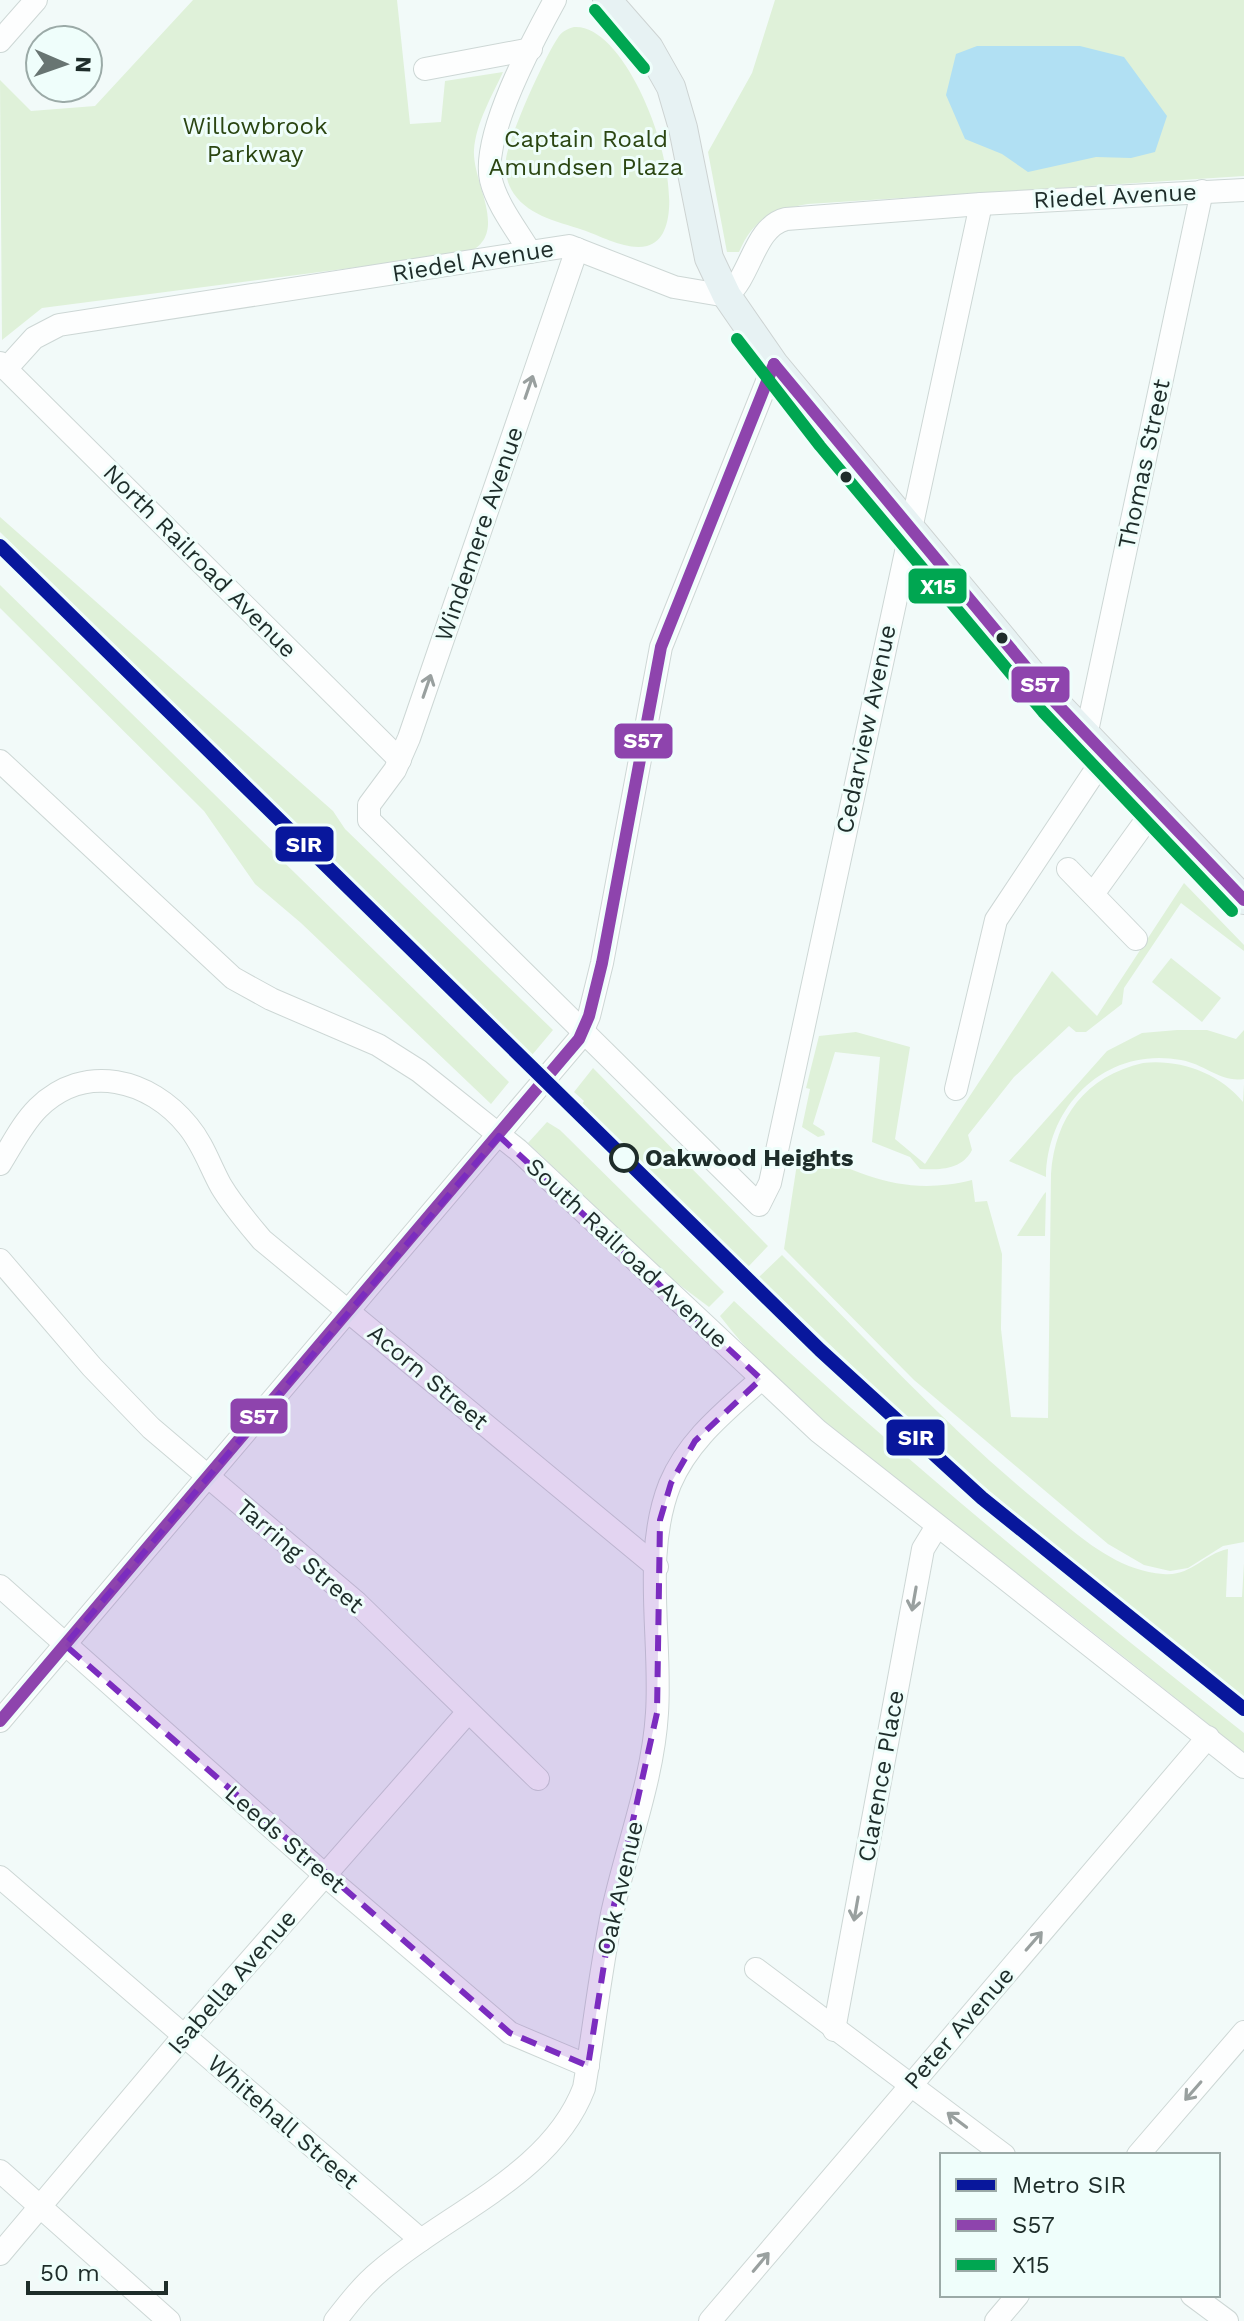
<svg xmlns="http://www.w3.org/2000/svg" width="1244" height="2321" viewBox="0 0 1244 2321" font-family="'Work Sans',sans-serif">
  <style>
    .green { fill: #dff1d9 }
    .water { fill: #b1e0f3 }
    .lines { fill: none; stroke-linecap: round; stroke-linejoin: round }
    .minor-casing { stroke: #cdd7d5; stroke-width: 24 }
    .major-casing { stroke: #cdd3d2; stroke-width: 30 }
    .minor { stroke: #fdfefe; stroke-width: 22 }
    .major { stroke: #e7f2f3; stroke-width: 28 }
    .bus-1-casing { stroke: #effefb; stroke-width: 18 }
    .bus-2-casing { stroke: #effefb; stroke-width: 18 }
    .bus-1 { stroke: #8e44ad; stroke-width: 12 }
    .bus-2 { stroke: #00a651; stroke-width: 12 }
    .metro-1-casing { stroke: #effefb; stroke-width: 20 }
    .metro-1 { stroke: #08179c; stroke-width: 14 }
    .oneway { stroke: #99a09f }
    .marked { fill: #7b2cbf; fill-opacity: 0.2; stroke: #7b2cbf; stroke-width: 6; stroke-dasharray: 16 10; stroke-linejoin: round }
    .bus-dot { fill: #1e2d2a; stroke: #effefb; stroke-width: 3 }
    .stop-dot { fill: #effefb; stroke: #1e2d2a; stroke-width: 4 }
    .labels { text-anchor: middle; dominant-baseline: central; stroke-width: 6; stroke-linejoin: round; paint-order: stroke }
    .park-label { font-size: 24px; fill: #2b4612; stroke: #effefb }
    .street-label { font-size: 24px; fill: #1e2d2a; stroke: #effefb }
    .stop-label { font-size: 24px; font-weight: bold; fill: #1e2d2a; stroke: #effefb; text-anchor: start }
    .line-badge { stroke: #effefb; stroke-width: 3 }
    .badge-label { font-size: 22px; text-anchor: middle; font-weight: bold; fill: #fff }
  </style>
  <rect width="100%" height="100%" fill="#f2faf9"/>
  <g class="green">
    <path d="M193,0H397L410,124L441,122L445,81L503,72C492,96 476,123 474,150C472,184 511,234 467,253L42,308L2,340L0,80L31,111L95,106Z"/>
    <path d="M775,0H1244V176L808,204C772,210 754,218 739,252H727L708,152L752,73Z"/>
    <path d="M574,27C636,22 706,232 647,246C627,251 601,236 583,230C556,221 525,215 511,189C506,180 505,169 506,159C509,136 545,56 559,36C563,31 567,29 574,27Z"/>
    <polygon points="0,517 333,811 345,829 553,1030 532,1055 0,532"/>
    <polygon points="0,585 509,1082 491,1104 301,923 255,884 204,811 0,608"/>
    <path d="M1184,883L1244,945V951L1181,903L1124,988L1122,1004L1086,1032H1076L1069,1026L1014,1077L968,1135L972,1150C962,1170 939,1170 920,1169L910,1157L872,1142L880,1057L835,1052L813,1124L824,1131L825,1135L818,1137L802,1127L810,1089L806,1088L819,1036L856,1032L910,1047L895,1139L925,1164L1052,971L1097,1016Z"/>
    <polygon points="1171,958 1221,998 1202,1022 1152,982"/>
    <path d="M1177,1030H1207L1236,1039L1244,1030V1079C1221,1083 1205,1064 1181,1060C1106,1046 1047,1105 1046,1177L1009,1161L1107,1051L1142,1033Z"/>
    <path d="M1143,1063C1180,1059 1219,1073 1243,1102L1244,1084V1542L1223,1546L1188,1568L1170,1571L1144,1565L1108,1544L914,1380L784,1249L798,1157L808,1151C867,1177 907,1196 972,1180L975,1202L987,1201L1002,1254L1001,1329L1011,1417L1048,1418L1051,1174C1055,1117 1086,1076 1143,1063Z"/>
    <polygon points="593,1068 768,1246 748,1267 582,1104 584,1101 574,1092"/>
    <polygon points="547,1122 560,1130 724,1292 709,1307 673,1280 528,1143"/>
    <polygon points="1046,1192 1045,1236 1017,1236 1044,1194"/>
    <path d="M782,1255C867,1339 946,1427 1039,1503C1076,1533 1113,1570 1163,1574C1191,1577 1203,1554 1228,1549L1226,1597H1242L1244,1563V1697L1096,1580L937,1447L759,1277Z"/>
    <path d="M734,1301C896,1454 1069,1595 1244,1733V1753C1152,1678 1060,1606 966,1534C881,1468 786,1402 720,1316Z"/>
  </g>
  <polygon class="water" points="977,46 1080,46 1124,57 1167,116 1155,152 1131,158 1096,157 1028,172 1002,154 965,139 946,95 956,54"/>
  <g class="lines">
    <defs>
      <g id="minor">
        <polyline points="0,41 36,0"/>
        <polyline points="425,69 531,49"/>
        <polyline points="577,249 409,738 395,770 369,805 369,820 759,1205 770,1183 981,204"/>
        <path d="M530,252C517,230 497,205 491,180C481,136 533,40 555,0"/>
        <polyline points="0,363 400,760"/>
        <path d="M6,369L34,338L59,325L569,246L674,287L727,296C752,274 754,227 786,219L981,204L1244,190"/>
        <polyline points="1086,736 1202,191"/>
        <polyline points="0,761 233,978 271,999 378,1045 419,1071 518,1150 818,1431 1244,1767"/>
        <polyline points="1068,869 1136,939"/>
        <polyline points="1093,894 1155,808"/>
        <polyline points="956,1089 996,920 1105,756"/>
        <path d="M0,1164C12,1145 22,1124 38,1108C85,1062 150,1079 188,1126C203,1144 210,1166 221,1186C233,1206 247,1222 262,1240L657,1567"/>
        <polyline points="0,1260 92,1367 151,1428 357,1603 538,1779"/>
        <polyline points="0,1586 326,1876 510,2033 588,2066"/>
        <polyline points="0,1721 579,1039 589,1016 602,963 661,647 774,364"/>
        <polyline points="0,1877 421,2240"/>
        <polyline points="756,1969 1004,2155"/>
        <polyline points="834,2030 923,1549 937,1526"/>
        <polyline points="1138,2155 1244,2032"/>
        <polyline points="0,2171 169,2321"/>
        <polyline points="0,2254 183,2037 468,1712"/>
        <polyline points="1192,2295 1227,2321"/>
        <path d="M335,2321C349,2303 363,2285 380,2271C447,2213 551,2175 584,2088C594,2030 600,1972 612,1914C626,1848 653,1781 657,1713C662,1639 642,1554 670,1484C689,1439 726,1411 761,1379"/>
        <polyline points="710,2321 1208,1737"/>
        <polyline points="996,2321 1018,2295"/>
      </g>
      <polyline id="major" points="607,0 649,48 671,87 683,128 709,258 727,296 774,364 1055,702 1244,900"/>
    </defs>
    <use href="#minor" class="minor-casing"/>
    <use href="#major" class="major-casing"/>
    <use href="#minor" class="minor"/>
    <use href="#major" class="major"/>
    <defs>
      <g id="bus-1">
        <polyline points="774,364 1055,702 1244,900"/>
        <polyline points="0,1721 579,1039 589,1016 602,963 661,647 774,364"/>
      </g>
      <g id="bus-2">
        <polyline points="595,10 644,68"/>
        <polyline points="737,339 820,446 1043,712 1232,911"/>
      </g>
    </defs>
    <use href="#bus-1" class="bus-1-casing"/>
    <use href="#bus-2" class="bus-2-casing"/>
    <use href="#bus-1" class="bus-1"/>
    <use href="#bus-2" class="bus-2"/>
    <defs>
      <polyline id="metro-1" points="0,546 820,1350 982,1498 1244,1709"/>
    </defs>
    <use href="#metro-1" class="metro-1-casing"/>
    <use href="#metro-1" class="metro-1"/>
  </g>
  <defs><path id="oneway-shaft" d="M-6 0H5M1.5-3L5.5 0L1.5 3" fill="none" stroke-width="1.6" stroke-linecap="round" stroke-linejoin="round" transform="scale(2)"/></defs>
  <g class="oneway">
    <use href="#oneway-shaft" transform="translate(529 387) rotate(-71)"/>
    <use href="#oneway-shaft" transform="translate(427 686) rotate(-71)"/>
    <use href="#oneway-shaft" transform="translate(914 1599) rotate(100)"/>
    <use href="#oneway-shaft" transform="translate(856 1909) rotate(100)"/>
    <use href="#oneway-shaft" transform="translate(1034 1941) rotate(-49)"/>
    <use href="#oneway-shaft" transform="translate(1193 2091) rotate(131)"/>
    <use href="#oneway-shaft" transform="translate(957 2120) rotate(-143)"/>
    <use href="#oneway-shaft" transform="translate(761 2262) rotate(-50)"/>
  </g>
  <path class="marked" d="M499,1136L761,1379L695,1441L671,1483L660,1520L657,1713L612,1914L588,2066L510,2033L65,1645Z"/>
  <g class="bus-dot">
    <circle cx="846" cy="477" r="7"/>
    <circle cx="1002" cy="638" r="7"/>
  </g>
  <circle class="stop-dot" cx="624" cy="1158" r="13"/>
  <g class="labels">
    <g class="park-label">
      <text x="255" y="126">Willowbrook<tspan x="255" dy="28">Parkway</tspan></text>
      <text x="586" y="139">Captain Roald<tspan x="586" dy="28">Amundsen Plaza</tspan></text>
    </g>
    <g class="street-label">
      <text transform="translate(1115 196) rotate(-3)">Riedel Avenue</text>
      <text transform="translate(473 261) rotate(-9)">Riedel Avenue</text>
      <text transform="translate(1144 464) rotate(-78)">Thomas Street</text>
      <text transform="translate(479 534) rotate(-71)">Windemere Avenue</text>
      <text transform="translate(200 561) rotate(45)">North Railroad Avenue</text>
      <text transform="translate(866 729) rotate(-78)">Cedarview Avenue</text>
      <text transform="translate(627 1253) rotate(43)">South Railroad Avenue</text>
      <text transform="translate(428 1377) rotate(40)">Acorn Street</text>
      <text transform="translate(300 1556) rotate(41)">Tarring Street</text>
      <text transform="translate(881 1776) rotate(-80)">Clarence Place</text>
      <text transform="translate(285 1839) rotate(41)">Leeds Street</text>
      <text transform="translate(620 1888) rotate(-77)">Oak Avenue</text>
      <text transform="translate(232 1982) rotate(-49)">Isabella Avenue</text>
      <text transform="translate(959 2028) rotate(-49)">Peter Avenue</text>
      <text transform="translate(283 2122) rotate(41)">Whitehall Street</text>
    </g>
    <g class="stop-label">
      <text x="645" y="1158">Oakwood Heights</text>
    </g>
  </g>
  <g class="line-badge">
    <rect x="907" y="567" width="61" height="38" rx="8" fill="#00a651"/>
    <rect x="1010" y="665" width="61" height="39" rx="8" fill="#8e44ad"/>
    <rect x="613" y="722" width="61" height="38" rx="8" fill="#8e44ad"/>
    <rect x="274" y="825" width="61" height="38" rx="8" fill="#08179c"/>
    <rect x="229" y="1397" width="60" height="38" rx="8" fill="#8e44ad"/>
    <rect x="885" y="1418" width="61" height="39" rx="8" fill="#08179c"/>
  </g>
  <g class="badge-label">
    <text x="938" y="594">X15</text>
    <text x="1040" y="692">S57</text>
    <text x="643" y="748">S57</text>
    <text x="304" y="852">SIR</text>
    <text x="259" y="1424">S57</text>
    <text x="916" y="1445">SIR</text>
  </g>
  <rect x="940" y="2153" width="280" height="144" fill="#effefb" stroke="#9baaa7" stroke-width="2"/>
  <rect x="956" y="2179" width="40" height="12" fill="#08179c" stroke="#9baaa7" stroke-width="2"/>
  <text x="1012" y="2193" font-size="24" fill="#1e2d2a">Metro SIR</text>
  <rect x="956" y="2219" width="40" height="12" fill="#8e44ad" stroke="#9baaa7" stroke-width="2"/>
  <text x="1012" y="2233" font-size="24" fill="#1e2d2a">S57</text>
  <rect x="956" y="2259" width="40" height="12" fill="#00a651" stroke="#9baaa7" stroke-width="2"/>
  <text x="1012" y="2273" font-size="24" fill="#1e2d2a">X15</text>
  <g transform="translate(64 64) rotate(92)"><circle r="38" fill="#effefb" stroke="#9baaa7" stroke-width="2"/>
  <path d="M0-6L14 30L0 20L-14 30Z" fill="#687572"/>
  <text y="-12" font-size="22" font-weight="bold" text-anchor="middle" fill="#1e2d2a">N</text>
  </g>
  <path d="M28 2281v12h138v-12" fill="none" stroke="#1e2d2a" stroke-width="4"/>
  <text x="40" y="2281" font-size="24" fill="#1e2d2a" stroke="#effefb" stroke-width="6" paint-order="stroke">50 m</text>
</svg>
